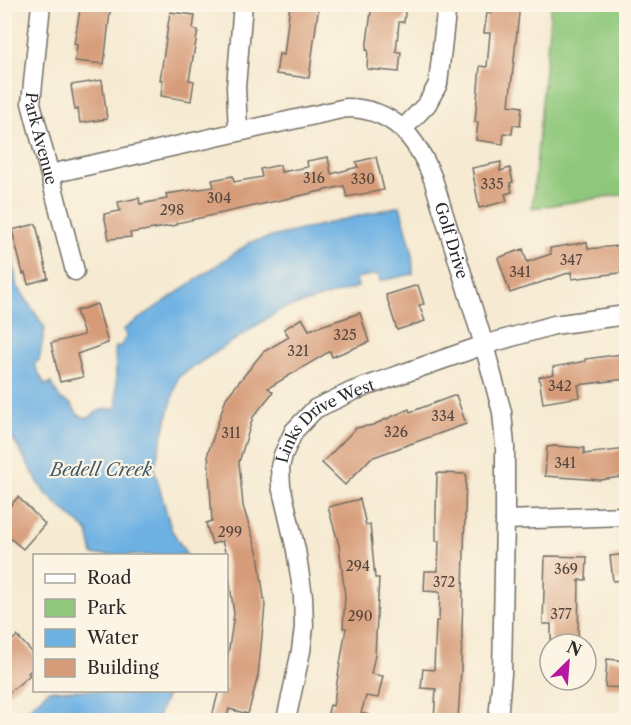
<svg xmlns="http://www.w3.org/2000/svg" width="631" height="725" viewBox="0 0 631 725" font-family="'Libre Caslon Text',serif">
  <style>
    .green { fill: #8fc87c; stroke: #5d7a54; stroke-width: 1.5 }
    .water { fill: #6db1e3; stroke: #4c6e87; stroke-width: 1.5 }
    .building { fill: #d69b78 }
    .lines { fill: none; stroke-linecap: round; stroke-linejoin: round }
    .street-casing { stroke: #726e65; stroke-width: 21 }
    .street { stroke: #fff; stroke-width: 18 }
    .labels { text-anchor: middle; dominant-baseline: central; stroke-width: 4.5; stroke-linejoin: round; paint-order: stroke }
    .number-label { font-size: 14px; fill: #56473e }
    .street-label { font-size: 16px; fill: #2b2b2b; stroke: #fcf5e5 }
    .water-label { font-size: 18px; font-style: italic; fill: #425a6b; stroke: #fcf5e5 }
  </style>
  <rect width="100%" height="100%" fill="#fcf5e5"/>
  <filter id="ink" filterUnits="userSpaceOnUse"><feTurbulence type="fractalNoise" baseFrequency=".0167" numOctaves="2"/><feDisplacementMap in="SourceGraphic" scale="12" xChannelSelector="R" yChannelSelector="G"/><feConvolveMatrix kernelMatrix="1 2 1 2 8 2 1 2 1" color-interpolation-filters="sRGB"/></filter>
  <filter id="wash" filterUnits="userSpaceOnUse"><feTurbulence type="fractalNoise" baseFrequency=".008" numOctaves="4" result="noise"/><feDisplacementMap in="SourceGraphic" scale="24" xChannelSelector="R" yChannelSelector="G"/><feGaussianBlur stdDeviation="1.35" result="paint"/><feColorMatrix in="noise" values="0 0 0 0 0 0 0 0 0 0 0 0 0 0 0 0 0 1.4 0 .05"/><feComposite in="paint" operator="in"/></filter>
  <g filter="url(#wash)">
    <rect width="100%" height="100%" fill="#f6ead2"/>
    <polygon class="green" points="551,5 626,5 626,194 532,208"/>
    <g class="water">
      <polygon points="5,198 16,284 45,328 39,360 34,364 45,385 51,383 60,399 71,404 78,415 88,418 100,410 117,408 115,347 120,347 127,336 123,330 251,242 400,206 412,250 413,274 380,281 378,274 356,278 358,287 280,310 178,377 154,468 171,529 187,555 93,555 88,532 44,492 5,425"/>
      <polygon points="48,691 48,690 168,691 157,720 16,720"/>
    </g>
    <g id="blocks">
      <g class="building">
        <polygon points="81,4 111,4 104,64 75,61 77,45 74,44"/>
        <polygon points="290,4 319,4 309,78 276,74 279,54 284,55"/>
        <polygon points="372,4 406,4 404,22 399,22 396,52 401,52 399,72 367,69 368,50 366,50"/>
        <polygon points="494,4 520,4 509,105 522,107 520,126 513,125 512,134 504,133 503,144 476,140 478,122 475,122 480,66 487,67 490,33 484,33 487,13 492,14"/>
        <polygon points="170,12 195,15 193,29 198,30 189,80 194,81 191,101 161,96 163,80 160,80"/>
        <polygon points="102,80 107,119 80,123 78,109 75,110 71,85"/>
        <polygon points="328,157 331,174 358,167 356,162 376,157 384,190 347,197 344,186 177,223 177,225 130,233 131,237 109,239 104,214 120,211 118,202 139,198 140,204 167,199 166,194 214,187 212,180 233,176 234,182 262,177 260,169 280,165 281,172 308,167 307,161"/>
        <polygon points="501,162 500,171 510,168 513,182 510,183 512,192 505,194 507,201 479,208 472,168"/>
        <polygon points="36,224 48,278 28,284 25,273 23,274 12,230"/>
        <polygon points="587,242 588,249 627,245 627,272 572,279 571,272 510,293 498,258 523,249 527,262 551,254 550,248"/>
        <polygon points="418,285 424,304 419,305 425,321 397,330 386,295"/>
        <polygon points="97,304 108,343 77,354 83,377 60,382 51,343 84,335 76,311"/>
        <polygon points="360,313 369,342 332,357 330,351 268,388 273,392 253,417 239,462 243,506 258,554 265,606 258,676 248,714 229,709 226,720 211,720 219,690 226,690 226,669 234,614 226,555 222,541 212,544 206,523 212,521 208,453 226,398 263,352 289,337 284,329 302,318 309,330"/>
        <polygon points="622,354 626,379 578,385 580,397 543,403 539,377 554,374 553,367 586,361 585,359"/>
        <polygon points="456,395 466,424 371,458 345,485 322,463 356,428 373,425 409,409 410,412"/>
        <polygon points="555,446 584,448 584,454 627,449 627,476 600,480 545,476 547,447"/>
        <polygon points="437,473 466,474 461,670 458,720 434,720 436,689 421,688 423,669 434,670 436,621 439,621 440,592 424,591 425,571 438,571 439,541 436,541 436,514"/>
        <polygon points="18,497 45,524 23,549 4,533 4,513"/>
        <polygon points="360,499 366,525 370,524 375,578 379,578 375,655 371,674 383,676 378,698 366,696 361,713 370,715 370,720 326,720 330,705 333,706 346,628 343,628 345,596 339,545 328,507"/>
        <polygon points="627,554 627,580 613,581 610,556"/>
        <polygon points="545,556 587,557 586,580 579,580 578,641 551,640 551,624 543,624"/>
        <polygon points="17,636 34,654 34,667 28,673 30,675 4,697 4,648"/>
        <polygon points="607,659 627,661 627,688 605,687"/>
      </g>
    </g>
  </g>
  <g filter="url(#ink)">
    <use href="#blocks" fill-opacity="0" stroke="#726e65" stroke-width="1.5"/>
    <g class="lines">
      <defs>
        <g id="street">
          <path id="s1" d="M41,4L31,103L75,271"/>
          <polyline points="403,129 427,104 438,84 447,4"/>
          <polyline points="238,131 236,87 243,4"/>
          <path id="s2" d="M50,174L346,108C393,108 417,138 433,179L484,345L502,412L505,446V520L502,674L498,720"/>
          <polyline points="505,520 626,516"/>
          <path id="s3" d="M286,720L301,651L304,627L303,596L296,550L281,486L280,467L283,455L294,431L315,409L353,391L484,345L554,325L626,315"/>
        </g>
      </defs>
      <use href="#street" class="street-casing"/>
      <use href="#street" class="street"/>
    </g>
  </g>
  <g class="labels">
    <g class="number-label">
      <text x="314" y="178">316</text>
      <text x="363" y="179">330</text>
      <text x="492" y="184">335</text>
      <text x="219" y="198">304</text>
      <text x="172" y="210">298</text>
      <text x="571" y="260">347</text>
      <text x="520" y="272">341</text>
      <text x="345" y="335">325</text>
      <text x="298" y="351">321</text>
      <text x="560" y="386">342</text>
      <text x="443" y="416">334</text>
      <text x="396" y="432">326</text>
      <text x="231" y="433">311</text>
      <text x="565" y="463">341</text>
      <text x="230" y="532">299</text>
      <text x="358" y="566">294</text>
      <text x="566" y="569">369</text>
      <text x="444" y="582">372</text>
      <text x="561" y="614">377</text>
      <text x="360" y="616">290</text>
    </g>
    <g class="street-label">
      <text stroke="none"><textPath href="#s1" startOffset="136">Park Avenue</textPath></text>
      <text stroke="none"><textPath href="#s2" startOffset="488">Golf Drive</textPath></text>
      <text stroke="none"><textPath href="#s3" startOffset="326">Links Drive West</textPath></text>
    </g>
    <g class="water-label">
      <text x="101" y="470">Bedell Creek</text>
    </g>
  </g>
  <rect width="631" height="725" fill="none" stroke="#fcf5e5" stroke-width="24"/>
  <rect x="33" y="554" width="195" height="138" fill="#fcf5e5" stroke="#a8a49b" stroke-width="1.5"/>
  <rect x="45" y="574" width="30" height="9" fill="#ffffff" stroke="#a8a49b" stroke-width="1.5"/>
  <text x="87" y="584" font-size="18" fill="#2b2b2b">Road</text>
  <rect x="45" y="599" width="30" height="18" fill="#8fc87c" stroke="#a8a49b" stroke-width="1.5"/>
  <text x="87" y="614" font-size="18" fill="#2b2b2b">Park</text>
  <rect x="45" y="629" width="30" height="18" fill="#6db1e3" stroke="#a8a49b" stroke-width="1.5"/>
  <text x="87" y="644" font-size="18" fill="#2b2b2b">Water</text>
  <rect x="45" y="659" width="30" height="18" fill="#d69b78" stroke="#a8a49b" stroke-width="1.5"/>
  <text x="87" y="674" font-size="18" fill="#2b2b2b">Building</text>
  <g transform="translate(568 662) rotate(25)"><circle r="28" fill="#fcf5e5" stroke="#a8a49b" stroke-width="1.5"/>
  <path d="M0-4.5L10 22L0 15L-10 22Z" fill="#b5179e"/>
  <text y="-9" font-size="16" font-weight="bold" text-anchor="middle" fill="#2b2b2b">N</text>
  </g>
</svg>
